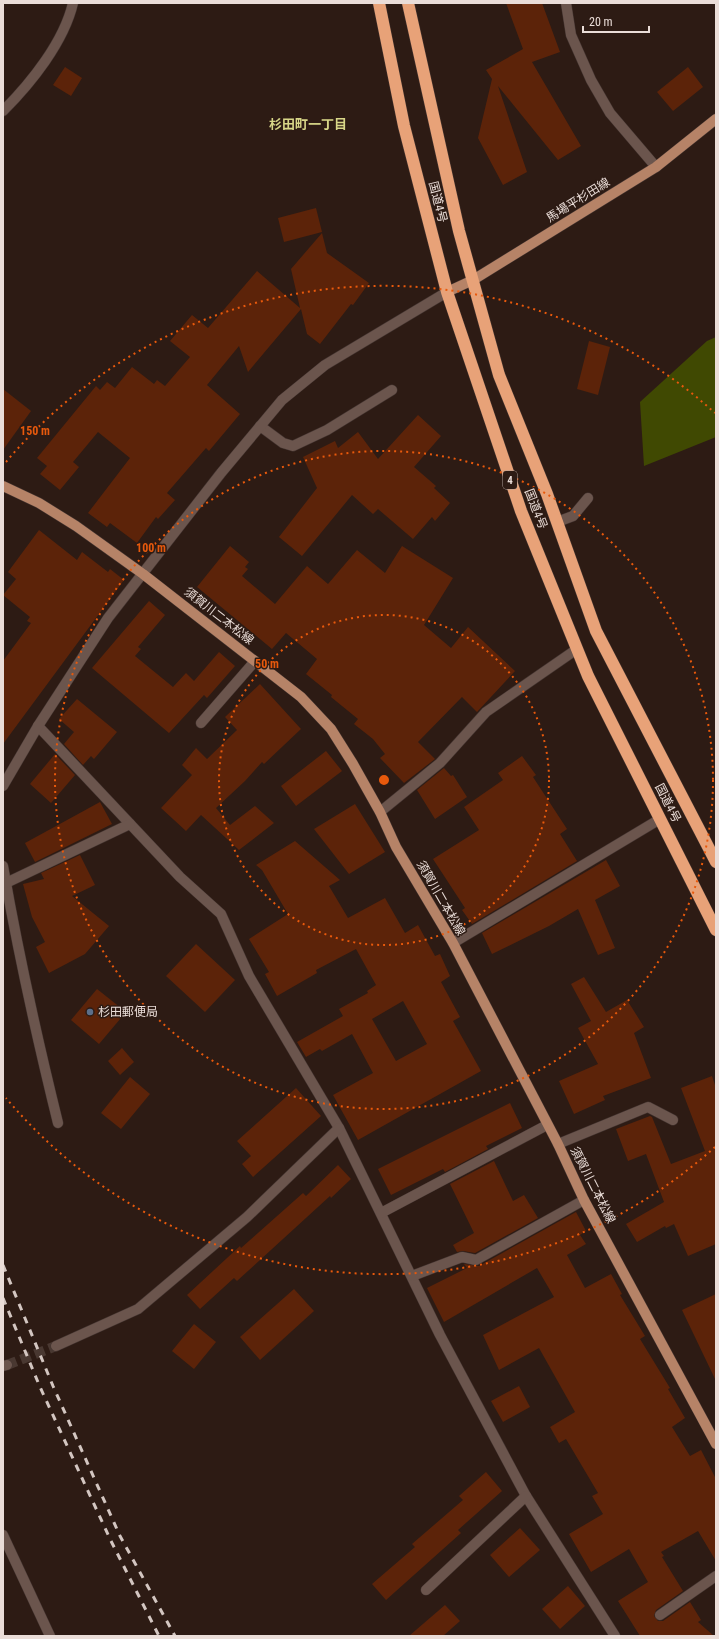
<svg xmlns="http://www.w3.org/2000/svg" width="719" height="1639" viewBox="0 0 719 1639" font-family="'Roboto Condensed','Noto Sans JP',sans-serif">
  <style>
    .green { fill: #404902 }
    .building { fill: #5c2309; fill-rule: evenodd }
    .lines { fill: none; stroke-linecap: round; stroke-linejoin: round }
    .minor-tunnel { stroke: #493831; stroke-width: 10; stroke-dasharray: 10 5; stroke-linecap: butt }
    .minor-casing { stroke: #443531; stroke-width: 11 }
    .major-casing { stroke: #443531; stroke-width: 11 }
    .highway-casing { stroke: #443531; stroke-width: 13 }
    .minor { stroke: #6b554d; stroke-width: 10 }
    .major { stroke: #b68367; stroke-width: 10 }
    .highway { stroke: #e8a278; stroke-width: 12 }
    .rail { stroke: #d3c6c1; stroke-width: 3; stroke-dasharray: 7 7; stroke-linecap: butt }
    .ring { fill: none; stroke: #e8590c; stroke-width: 2; stroke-dasharray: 2 4 }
    .service-dot { fill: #5c6f8a; stroke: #2d1b14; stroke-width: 1.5 }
    .labels { text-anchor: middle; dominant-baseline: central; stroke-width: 3; stroke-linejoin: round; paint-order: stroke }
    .shield { fill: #2d1b14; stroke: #b1a39d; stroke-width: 1 }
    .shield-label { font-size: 11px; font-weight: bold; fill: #eaddd8 }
    .street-label { font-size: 12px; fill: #eaddd8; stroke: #2d1b14 }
    .poi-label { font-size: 12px; fill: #eaddd8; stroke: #2d1b14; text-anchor: start }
    .neighbourhood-label { font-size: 13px; font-weight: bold; fill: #d8d688; stroke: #2d1b14 }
    .centre { fill: #e8590c; stroke: #2d1b14; stroke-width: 2 }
    .ring-label { font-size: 12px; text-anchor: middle; font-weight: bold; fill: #e8590c; stroke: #2d1b14; stroke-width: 3; stroke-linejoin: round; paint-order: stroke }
  </style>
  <rect width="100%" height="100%" fill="#2d1b14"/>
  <polygon class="green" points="716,337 716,437 644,466 640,402 707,341"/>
  <g class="building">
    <polygon points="506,3 542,3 560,52 532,62 581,146 558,160 498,86 527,172 503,185 478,138 492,79 486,70 523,49"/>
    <polygon points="65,67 82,78 71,96 53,85"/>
    <polygon points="688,67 703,87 673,111 657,92"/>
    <polygon points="316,208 322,232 284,242 278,218"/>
    <polygon points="322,233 327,253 369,283 353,305 351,304 320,344 307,334 301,309 248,372 239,346 207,385 240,414 209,451 206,448 167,493 175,500 158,519 156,517 137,543 110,523 107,527 88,513 130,458 98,432 73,462 79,467 60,490 40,474 47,466 37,458 96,386 100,390 107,382 115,388 132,367 154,384 157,380 165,386 190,357 170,341 192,315 208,328 257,271 300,308 291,269"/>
    <polygon points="589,341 610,347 598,395 577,389"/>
    <polygon points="3,389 31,411 3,450"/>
    <polygon points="418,415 441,436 414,467 436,486 434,488 450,503 435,521 432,517 413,539 378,509 373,514 352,495 302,556 279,537 317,488 303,457 335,441 338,448 358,432 378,459"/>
    <polygon points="39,530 77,560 82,552 108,572 110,569 124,580 3,744 3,661 31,623 27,621 30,617 3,595 16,579 8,572"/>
    <polygon points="230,546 249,562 245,567 248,569 242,576 275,604 307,566 328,584 357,550 385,573 402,546 453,578 424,625 451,648 468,627 515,671 477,712 462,697 418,742 435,759 404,783 380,758 385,754 373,739 354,724 358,719 331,697 332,695 306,674 317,659 286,633 272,649 197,587"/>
    <polygon points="149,601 165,615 138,647 141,649 135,656 173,687 186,673 194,681 219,652 235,666 207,698 204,695 169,733 92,668"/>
    <polygon points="260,684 301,729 264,764 262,762 245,781 216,808 230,825 255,806 274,823 239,850 201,815 186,831 161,808 192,775 182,765 196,748 207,759 237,730 225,717"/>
    <polygon points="77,699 117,732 94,759 91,756 83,765 64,744 74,732 59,719"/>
    <polygon points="326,751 342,771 296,806 281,786"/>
    <polygon points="55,754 75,775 51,803 30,784"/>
    <polygon points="522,756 536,775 533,777 567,829 560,834 577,861 472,924 462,910 465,908 433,859 479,830 464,807 503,780 498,773"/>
    <polygon points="444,768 451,776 453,775 467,797 435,819 417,790"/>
    <polygon points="100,802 112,824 35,862 25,843"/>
    <polygon points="355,804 385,852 349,874 314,829"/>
    <path d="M295,841L340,880L329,886L348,918L385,898L405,933L418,925L435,956L440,954L450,976L441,982L460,1017L453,1021L481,1071L358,1140L333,1095L373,1073L352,1034L322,1051L320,1049L306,1057L297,1042L343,1016L339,1009L368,993L367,991L376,985L356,949L316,970L317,973L277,996L265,974L269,972L249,939L288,914L262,870L256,865ZM403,1001L427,1044L396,1061L372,1019Z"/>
    <polygon points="80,855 95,885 72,896 109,926 85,954 49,973 36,947 45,942 32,917 23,884 44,879 41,873"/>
    <polygon points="606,860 620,886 595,900 615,948 598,955 578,909 549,926 492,954 482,933"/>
    <polygon points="196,944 235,980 205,1012 166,976"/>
    <polygon points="584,977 606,1012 627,1000 644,1027 634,1033 651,1078 603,1096 605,1100 574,1114 559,1081 598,1064 578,1028 591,1021 571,984"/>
    <polygon points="97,989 126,1012 99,1044 71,1020"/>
    <polygon points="122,1048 134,1062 120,1075 108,1061"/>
    <polygon points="712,1076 716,1088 716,1244 688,1256 674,1224 666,1228 665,1226 637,1242 626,1224 664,1202 646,1154 628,1161 616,1129 650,1116 652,1117 671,1164 705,1151 681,1088"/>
    <polygon points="130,1077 150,1094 121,1129 101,1113"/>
    <polygon points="296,1088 321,1116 253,1177 242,1164 251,1156 237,1141"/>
    <polygon points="510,1103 522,1128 486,1146 488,1149 445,1172 443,1169 391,1195 378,1169"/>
    <polygon points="494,1161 513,1201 524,1195 538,1218 475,1253 463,1251 457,1252 453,1245 474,1233 450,1184"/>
    <polygon points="338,1165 351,1179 331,1198 330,1196 237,1281 234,1278 200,1309 187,1295 240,1246 241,1248 303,1193 306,1196"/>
    <polygon points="576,1212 586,1231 580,1235 586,1244 567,1255 585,1288 611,1274 622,1294 620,1295 645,1336 640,1339 670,1388 668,1389 685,1418 672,1427 690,1456 701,1450 716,1479 716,1561 698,1531 661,1552 664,1556 662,1557 683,1591 656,1610 654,1616 658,1621 663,1621 690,1602 701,1620 698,1622 714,1636 640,1636 618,1601 648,1582 629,1549 591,1572 569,1534 603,1514 592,1496 598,1493 566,1439 559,1443 550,1427 575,1412 539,1348 499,1370 483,1335 554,1297 537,1268 444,1322 427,1288 467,1268 464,1264 479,1266"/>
    <polygon points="294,1289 314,1311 260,1360 240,1337"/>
    <polygon points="716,1294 716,1381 682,1310"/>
    <polygon points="194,1324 216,1342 194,1369 172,1351"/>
    <polygon points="519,1386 530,1407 503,1422 491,1401"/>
    <polygon points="486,1472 502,1491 458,1530 461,1533 386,1600 372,1584 415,1547 412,1544 463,1500 459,1496"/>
    <polygon points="520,1528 540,1550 509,1577 490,1555"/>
    <polygon points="568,1586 585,1606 560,1629 542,1609"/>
    <polygon points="445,1605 460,1621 443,1636 409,1636"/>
  </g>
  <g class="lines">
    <polyline class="minor-tunnel" points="7,1365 56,1346"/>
    <defs>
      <g id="minor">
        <polyline points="566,3 571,35 591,80 610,113 656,167"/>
        <path d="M3,111C31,83 64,42 73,3"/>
        <polyline points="260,426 283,443 293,446 327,430 392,390"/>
        <polyline points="557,522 573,516 588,498"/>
        <polyline points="201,723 255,661"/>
        <polyline points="38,726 180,877 221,914 249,976 339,1128 440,1335 526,1496 615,1636"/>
        <polyline points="3,786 38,726 108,618 221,473 282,400 325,365 447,292"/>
        <polyline points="380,812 440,763 486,712 577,649"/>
        <path d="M3,866C18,952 37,1038 58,1123"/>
        <polyline points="6,883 130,824"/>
        <polyline points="453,943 660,819"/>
        <polyline points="558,1144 648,1107 673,1120"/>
        <polyline points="381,1213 547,1125"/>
        <polyline points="412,1276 462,1257 476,1260 584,1200"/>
        <polyline points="56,1346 138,1309 247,1217 339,1128"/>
        <polyline points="3,1366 7,1365"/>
        <polyline points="3,1535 50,1636"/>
        <polyline points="426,1590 526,1496"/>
        <polyline points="660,1615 716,1576"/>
      </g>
      <g id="major">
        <polyline points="447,292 473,280 656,167 716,119"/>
        <polyline points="3,486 39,503 76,526 143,574 301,697 331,729 353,764 380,812 396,847 453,943 558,1144 584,1200 716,1444"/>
      </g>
      <g id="highway">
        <polyline points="379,3 404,126 447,292 521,511 588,676 716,930"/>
        <polyline points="408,3 459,231 499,375 547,494 596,631 716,862"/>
      </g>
    </defs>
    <use href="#minor" class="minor-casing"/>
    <use href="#major" class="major-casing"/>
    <use href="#highway" class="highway-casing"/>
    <use href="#minor" class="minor"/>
    <use href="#major" class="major"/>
    <use href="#highway" class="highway"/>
    <g class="rail">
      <polyline points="3,1265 53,1386 120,1536 175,1636"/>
      <polyline points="3,1298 40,1387 111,1541 159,1636"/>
    </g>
  </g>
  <g class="ring">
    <circle cx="384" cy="780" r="165"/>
    <circle cx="384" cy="780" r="329"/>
    <path d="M715 1147A494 494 0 0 1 6 1098M6 462A494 494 0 0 1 715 413"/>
  </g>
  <circle class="service-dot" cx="90" cy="1012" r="4"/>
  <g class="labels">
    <rect class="shield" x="503" y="471" width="14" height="18" rx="3"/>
    <g class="shield-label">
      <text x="510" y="480">4</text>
    </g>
    <g class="street-label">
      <text transform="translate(578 200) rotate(-32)">馬場平杉田線</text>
      <text transform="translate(438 202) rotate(76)">国道4号</text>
      <text transform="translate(536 509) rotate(69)">国道4号</text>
      <text transform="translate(219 616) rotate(38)">須賀川二本松線</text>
      <text transform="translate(668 803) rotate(63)">国道4号</text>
      <text transform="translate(441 898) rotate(60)">須賀川二本松線</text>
      <text transform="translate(593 1185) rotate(63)">須賀川二本松線</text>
    </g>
    <g class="poi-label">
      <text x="98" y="1012">杉田郵便局</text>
    </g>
    <g class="neighbourhood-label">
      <text x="308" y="124">杉田町一丁目</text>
    </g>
  </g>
  <circle cx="384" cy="780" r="6" class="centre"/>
  <g class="ring-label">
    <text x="35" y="435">150 m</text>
    <text x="151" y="552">100 m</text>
    <text x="267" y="668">50 m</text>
  </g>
  <rect width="719" height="1639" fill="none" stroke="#eaddd8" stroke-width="8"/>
  <path d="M583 26v6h66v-6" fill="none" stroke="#eaddd8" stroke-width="2"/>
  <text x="589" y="26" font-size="12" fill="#eaddd8" stroke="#2d1b14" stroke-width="3" paint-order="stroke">20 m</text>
</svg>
